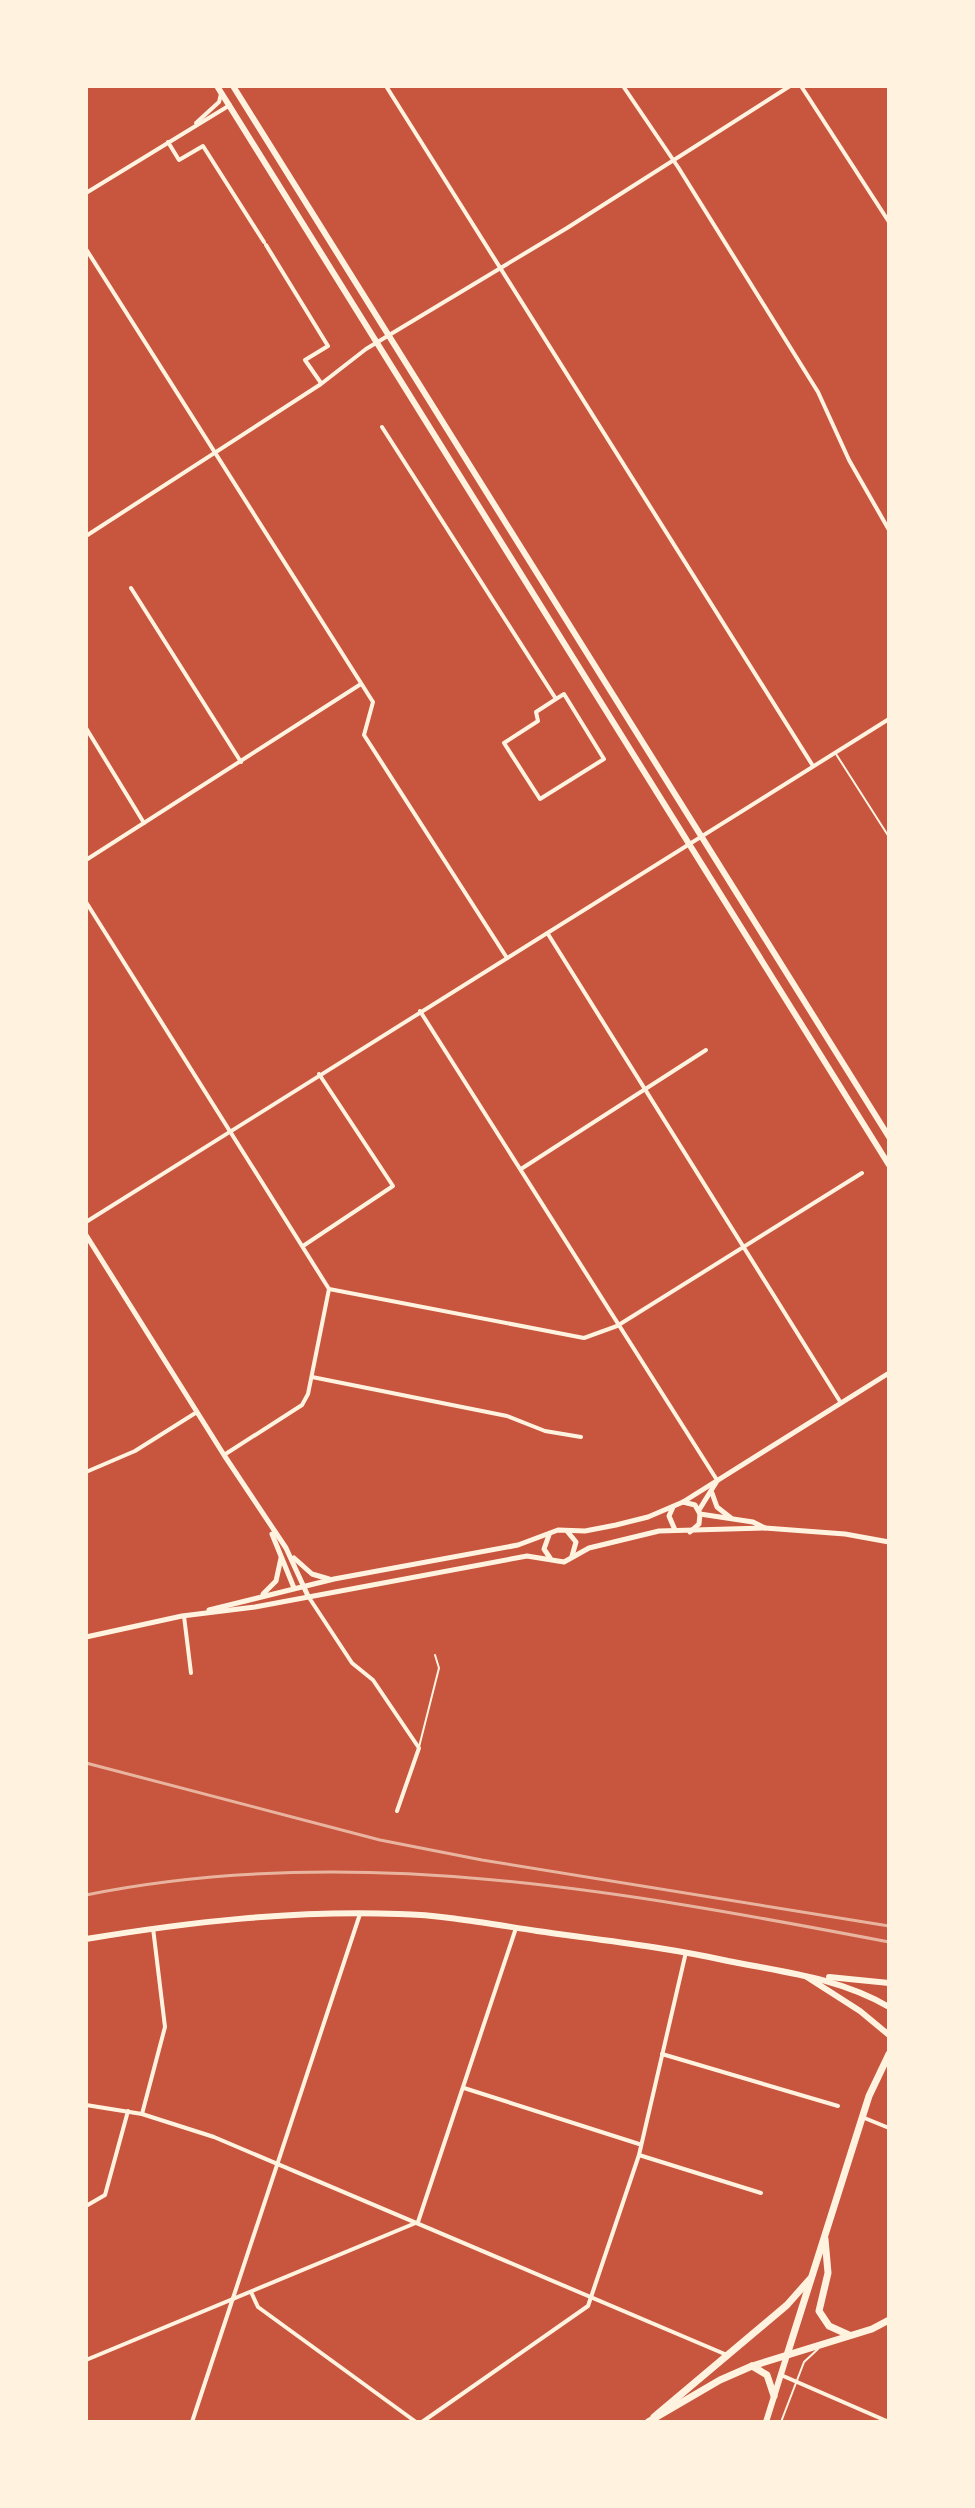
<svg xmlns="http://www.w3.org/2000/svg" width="975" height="2508" viewBox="0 0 975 2508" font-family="'DM Sans',sans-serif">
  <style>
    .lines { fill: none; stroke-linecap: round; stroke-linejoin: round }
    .service { stroke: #fff3e0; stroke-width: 2 }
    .minor { stroke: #fff3e0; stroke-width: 4 }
    .tertiary { stroke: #fff3e0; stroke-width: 5 }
    .secondary { stroke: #fff3e0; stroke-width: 6 }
    .primary { stroke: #fff3e0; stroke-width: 7 }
    .rail { stroke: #e9b49f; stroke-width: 3 }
  </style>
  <rect width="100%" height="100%" fill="#c8553d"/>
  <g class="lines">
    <g class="service">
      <polyline points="836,754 889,837"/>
      <polyline points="419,1747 439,1668 435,1655"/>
      <polyline points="781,2422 804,2362 818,2349"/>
    </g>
    <g class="minor">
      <polyline points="386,86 813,766"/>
      <polyline points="623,86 678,167 818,392 849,460 889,530"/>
      <polyline points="801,86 889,222"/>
      <polyline points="196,123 219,102 221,94"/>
      <polyline points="168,142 179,160 203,146 264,242"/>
      <polyline points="86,193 230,105"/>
      <polyline points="266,245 328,346 305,360 321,383"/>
      <polyline points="86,249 373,702 364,735 507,958"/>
      <polyline points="382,427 556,699 536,712 538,721 504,743 540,799 604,759 564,694 556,699"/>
      <polyline points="86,536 321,384 366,349 567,228 790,86"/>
      <polyline points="131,588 241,762"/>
      <polyline points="86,728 144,823"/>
      <polyline points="86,860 361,684"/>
      <polyline points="86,902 329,1289 308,1394 302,1405 224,1455"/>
      <polyline points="548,934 841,1403"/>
      <polyline points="420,1011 717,1480"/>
      <polyline points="521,1169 706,1050"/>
      <polyline points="86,1222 889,719"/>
      <polyline points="303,1246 393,1186 319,1074"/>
      <polyline points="329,1289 584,1338 617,1326 862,1173"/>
      <polyline points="312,1377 507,1416 545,1431 581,1437"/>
      <polyline points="86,1472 135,1451 197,1412"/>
      <polyline points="308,1596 352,1663 373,1680 419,1748 397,1811"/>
      <polyline points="184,1616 191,1673"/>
      <polyline points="662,2054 838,2106"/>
      <polyline points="464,2088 639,2144"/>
      <polyline points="86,2105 142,2114 214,2137 727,2355"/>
      <polyline points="142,2114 165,2027 153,1928"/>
      <polyline points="862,2117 889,2128"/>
      <polyline points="639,2155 761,2193"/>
      <polyline points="86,2206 105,2195 128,2111"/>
      <polyline points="251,2292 258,2307 416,2422"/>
      <polyline points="86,2360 418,2222 516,1928"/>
      <polyline points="781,2375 889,2422"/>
      <polyline points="192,2422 360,1914"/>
      <polyline points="422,2422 588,2306 639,2155 686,1952"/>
    </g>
    <g class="tertiary">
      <polyline points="86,1235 224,1455 286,1548 308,1596"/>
      <polyline points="712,1493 717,1507 731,1518"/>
      <polyline points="683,1502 695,1505 700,1514 699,1524 690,1532"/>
      <polyline points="673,1507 669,1516 675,1530"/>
      <polyline points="699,1510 717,1481"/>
      <polyline points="700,1514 753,1522 765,1528"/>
      <polyline points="567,1531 576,1542 572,1556"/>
      <polyline points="272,1534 294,1588"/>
      <polyline points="549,1535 544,1549 550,1558"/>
      <polyline points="294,1558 312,1574 329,1579"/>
      <polyline points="263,1594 276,1581 281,1558"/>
      <polyline points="209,1610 334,1579 518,1545 558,1530 585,1531 616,1525 648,1517 683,1502 889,1373"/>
      <polyline points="86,1637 182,1616 255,1607 527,1556 564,1562 589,1548 659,1531 765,1528 845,1534 889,1542"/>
    </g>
    <g class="secondary">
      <polyline points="217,86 889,1165"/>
      <polyline points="233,86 889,1137"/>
      <path d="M86,1939C189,1922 294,1910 399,1914C445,1915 491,1924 537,1931C601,1940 665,1947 728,1961C784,1972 839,1978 889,2007"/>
      <polyline points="807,1977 860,2011 889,2035"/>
      <polyline points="829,1977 889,1983"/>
      <polyline points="766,2422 787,2355"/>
    </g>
    <g class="primary">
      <polyline points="825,2239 828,2273 819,2311 829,2326 849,2335"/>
      <polyline points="787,2355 869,2096 889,2054"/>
      <polyline points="752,2366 767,2375 774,2396"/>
      <polyline points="654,2417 787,2305 810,2279"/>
      <polyline points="648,2422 720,2380 752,2366 872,2329 889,2320"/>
    </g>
    <g class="rail">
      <polyline points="86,1763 380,1840 482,1860 889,1926"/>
      <path d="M86,1895C351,1841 627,1892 889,1942"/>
    </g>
  </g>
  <rect width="975" height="2508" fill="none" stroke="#fff3e0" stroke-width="176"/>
</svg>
